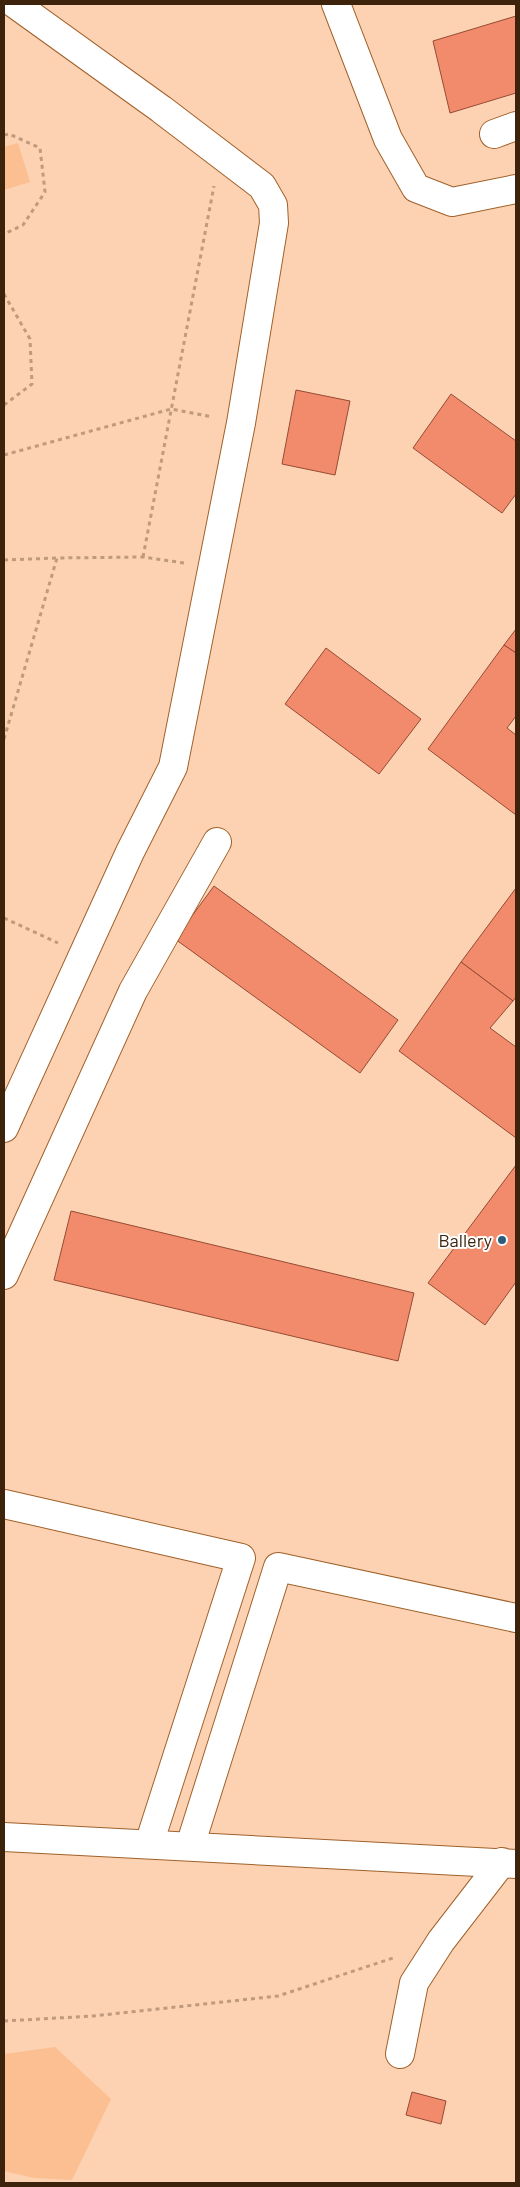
<svg xmlns="http://www.w3.org/2000/svg" width="520" height="2187" viewBox="0 0 520 2187" font-family="Barlow,sans-serif">
  <style>
    .green { fill: #fbbf92 }
    .building { fill: #f28b6b; stroke: #964b33 }
    .lines { fill: none; stroke-linecap: round; stroke-linejoin: round }
    .minor-casing { stroke: #a0612a; stroke-width: 30 }
    .path { stroke: #bf9a7d; stroke-width: 3; stroke-dasharray: 4 4; stroke-linecap: butt }
    .minor { stroke: #fff; stroke-width: 28 }
    .poi-dot { fill: #2b5c7a; stroke: #fdfdfd; stroke-width: 2 }
    .labels { text-anchor: middle; dominant-baseline: central; stroke-width: 4; stroke-linejoin: round; paint-order: stroke }
    .poi-label { font-size: 18px; fill: #3d230c; stroke: #fdfdfd; text-anchor: end }
  </style>
  <rect width="100%" height="100%" fill="#fdd2b3"/>
  <g class="green">
    <polygon points="18,143 30,182 4,190 4,147"/>
    <polygon points="55,2047 111,2099 72,2180 34,2178 4,2171 4,2054"/>
  </g>
  <g class="building">
    <polygon points="516,16 516,93 450,113 433,41"/>
    <polygon points="296,390 350,401 335,475 282,464"/>
    <polygon points="451,394 516,441 516,494 502,513 413,448"/>
    <polygon points="516,629 516,653 504,645"/>
    <polygon points="504,645 516,653 516,716 507,728 516,735 516,815 428,749"/>
    <polygon points="326,648 421,719 379,774 285,704"/>
    <polygon points="214,886 398,1020 360,1073 175,939"/>
    <polygon points="516,888 516,997 513,1001 461,962"/>
    <polygon points="461,962 513,1001 490,1028 516,1047 516,1138 399,1051"/>
    <polygon points="516,1165 516,1282 485,1325 428,1283"/>
    <polygon points="71,1211 414,1293 398,1361 54,1280"/>
    <polygon points="412,2092 446,2101 441,2124 406,2115"/>
  </g>
  <g class="lines">
    <defs>
      <g id="minor">
        <polyline points="336,4 388,139 416,188 452,202 516,189"/>
        <polyline points="494,134 516,126"/>
        <polyline points="4,1128 130,852 173,767 241,423 274,223 273,205 262,186 161,109 15,4"/>
        <polyline points="4,1275 133,991 217,842"/>
        <polyline points="4,1504 241,1558 149,1844"/>
        <polyline points="4,1837 516,1864"/>
        <polyline points="190,1846 278,1567 516,1618"/>
        <polyline points="400,2054 414,1983 441,1941 502,1862"/>
      </g>
    </defs>
    <use href="#minor" class="minor-casing"/>
    <g class="path">
      <polyline points="4,135 9,134 40,148 45,192 23,225 4,234"/>
      <polyline points="4,294 30,339 32,384 4,405"/>
      <polyline points="4,455 171,409 213,417"/>
      <polyline points="143,557 214,186"/>
      <polyline points="4,560 57,558"/>
      <polyline points="4,739 57,558 143,557 184,563"/>
      <polyline points="4,918 58,943"/>
      <polyline points="4,2021 93,2016 278,1996 396,1957"/>
    </g>
    <use href="#minor" class="minor"/>
  </g>
  <circle class="poi-dot" cx="502" cy="1240" r="5"/>
  <g class="labels">
    <g class="poi-label">
      <text x="492" y="1240">Ballery</text>
    </g>
  </g>
  <rect width="520" height="2187" fill="none" stroke="#3d230c" stroke-width="10"/>
</svg>
